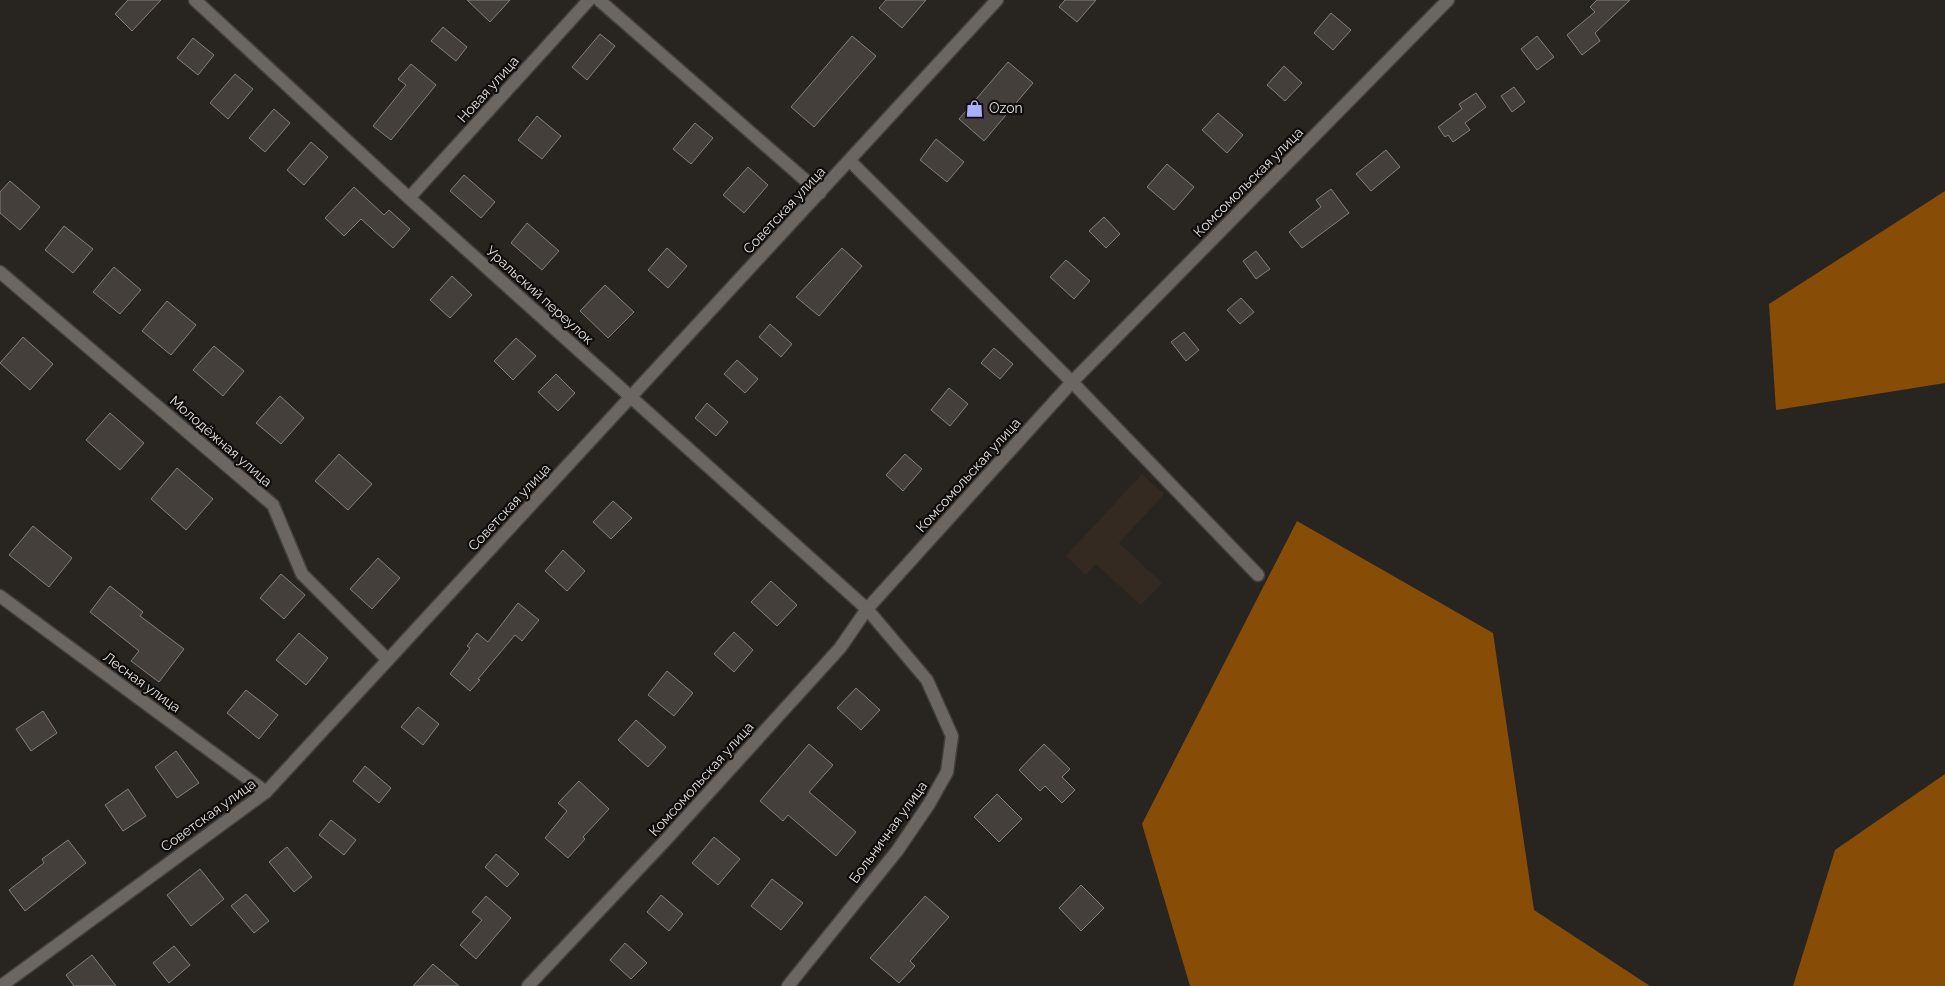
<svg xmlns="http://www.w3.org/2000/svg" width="1945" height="986" viewBox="0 0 1945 986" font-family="Raleway,sans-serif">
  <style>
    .built { fill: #342a22 }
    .forest { fill: #874d06 }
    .building { fill: #453f3b; stroke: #86807b }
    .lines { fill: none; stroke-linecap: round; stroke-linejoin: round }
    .minor-casing { stroke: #433f3c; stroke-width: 15 }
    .tertiary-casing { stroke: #433f3c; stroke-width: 15 }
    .minor { stroke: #6c6662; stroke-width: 12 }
    .tertiary { stroke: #6c6662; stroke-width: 12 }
    .labels { text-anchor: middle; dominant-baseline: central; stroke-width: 4.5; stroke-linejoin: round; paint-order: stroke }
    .street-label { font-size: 14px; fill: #e3dfdd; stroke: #0f0d0c }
    .poi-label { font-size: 14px; fill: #e3dfdd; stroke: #0f0d0c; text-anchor: start }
  </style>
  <rect width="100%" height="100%" fill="#282420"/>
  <polygon class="built" points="1142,474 1164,494 1119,543 1162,583 1141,605 1096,564 1086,575 1066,556"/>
  <g class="forest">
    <polygon points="1945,191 1945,383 1776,410 1769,304"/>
    <polygon points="1297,521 1493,633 1534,910 1650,986 1190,986 1142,824"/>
    <polygon points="1945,774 1945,986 1793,986 1835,850"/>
  </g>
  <g class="building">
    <polygon points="128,0 161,0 132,31 115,14"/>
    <polygon points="467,0 510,0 490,22"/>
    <polygon points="886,0 926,0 902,28 879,8"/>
    <polygon points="1065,0 1096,0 1077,22 1059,7"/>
    <polygon points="1597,0 1630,0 1595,33 1600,41 1582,55 1567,35 1595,12 1590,7"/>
    <polygon points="1331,13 1351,30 1333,50 1314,33"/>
    <polygon points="443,27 467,47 456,61 431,41"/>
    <polygon points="600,34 615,46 587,80 572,67"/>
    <polygon points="852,36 876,56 814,127 791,107"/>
    <polygon points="1537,36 1554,57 1537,70 1521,49"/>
    <polygon points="193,38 214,55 198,75 177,58"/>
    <polygon points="1008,62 1033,83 984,141 959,119"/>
    <polygon points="411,64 436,85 391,140 373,126 406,85 398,79"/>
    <polygon points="1284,66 1302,83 1285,101 1267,85"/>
    <polygon points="235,74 253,89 228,119 210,103"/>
    <polygon points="1514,87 1525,102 1512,112 1501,96"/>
    <polygon points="1476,93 1486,107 1465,123 1470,130 1453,142 1448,135 1445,137 1438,127 1462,109 1459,104"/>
    <polygon points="274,109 290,123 265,152 249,138"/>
    <polygon points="1218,113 1243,135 1227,153 1202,130"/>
    <polygon points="537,116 561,136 542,159 518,140"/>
    <polygon points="695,123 713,138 691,164 673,149"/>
    <polygon points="936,139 964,162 947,182 920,160"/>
    <polygon points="311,142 328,157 304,185 287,170"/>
    <polygon points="1386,150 1400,167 1371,191 1356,174"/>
    <polygon points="1167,164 1194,187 1174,210 1147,187"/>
    <polygon points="748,167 768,185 744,213 723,195"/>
    <polygon points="464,175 495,202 481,218 450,191"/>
    <polygon points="10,181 40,207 20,230 0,213 0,192"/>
    <polygon points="354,187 384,215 389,210 410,229 393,248 361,219 344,236 325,218"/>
    <polygon points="1331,189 1349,213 1302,248 1289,232 1321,207 1316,200"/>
    <polygon points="1104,217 1120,234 1106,248 1089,231"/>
    <polygon points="527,223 559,251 542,270 511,243"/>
    <polygon points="64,226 93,249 73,273 45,250"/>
    <polygon points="667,248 687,266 668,288 648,270"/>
    <polygon points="842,248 862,266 819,316 796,297"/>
    <polygon points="1256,251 1270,269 1256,279 1243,261"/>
    <polygon points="1066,260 1090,281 1074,299 1050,277"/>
    <polygon points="114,267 141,290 120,314 93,292"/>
    <polygon points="452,276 472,295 450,318 430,300"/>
    <polygon points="605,285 634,312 608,338 580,311"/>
    <polygon points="1241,298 1254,312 1240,324 1227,310"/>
    <polygon points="167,301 196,325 171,355 142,331"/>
    <polygon points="770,324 792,344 781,357 759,337"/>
    <polygon points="1184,332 1199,350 1186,361 1171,342"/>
    <polygon points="23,337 53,364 30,390 0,363"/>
    <polygon points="516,338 536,356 513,380 494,361"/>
    <polygon points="214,346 244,371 223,396 193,370"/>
    <polygon points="994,348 1013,364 1000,379 981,363"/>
    <polygon points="737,360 758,379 745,393 724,374"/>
    <polygon points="556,374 575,393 558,411 538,392"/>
    <polygon points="949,388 968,404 950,426 931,410"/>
    <polygon points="280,396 304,418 281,444 256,423"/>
    <polygon points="707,403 728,422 716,436 695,418"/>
    <polygon points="110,413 144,443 120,470 86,440"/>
    <polygon points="339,454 372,484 348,510 315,481"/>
    <polygon points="905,454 922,469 903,491 886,475"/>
    <polygon points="177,468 213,499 186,530 151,499"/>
    <polygon points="613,501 632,518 611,539 593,522"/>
    <polygon points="33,526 72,558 49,587 9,555"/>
    <polygon points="563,550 585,571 567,591 545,571"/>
    <polygon points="378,558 400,578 372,609 350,589"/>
    <polygon points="281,574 305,595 284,619 260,598"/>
    <polygon points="771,581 797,605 777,626 751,602"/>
    <polygon points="110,586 143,612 140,616 184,649 159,682 131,661 139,651 90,612"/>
    <polygon points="518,603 539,620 522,641 515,635 478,679 480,680 470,691 450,674 470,648 467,646 477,633 488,642"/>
    <polygon points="734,632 753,650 734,672 714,654"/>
    <polygon points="299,633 328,658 306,685 276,660"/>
    <polygon points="667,671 693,693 674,716 648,695"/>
    <polygon points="856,688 880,710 861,730 837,708"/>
    <polygon points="246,690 278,715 259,739 227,713"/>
    <polygon points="418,707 439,724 423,745 401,727"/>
    <polygon points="43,711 57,733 31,751 16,729"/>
    <polygon points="636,720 666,747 648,767 618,740"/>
    <polygon points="809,744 833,765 809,792 856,832 836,856 788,815 783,821 760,801"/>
    <polygon points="1044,744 1070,769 1062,777 1075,790 1062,803 1045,786 1040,791 1019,770"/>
    <polygon points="176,751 199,783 177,798 155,767"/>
    <polygon points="365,766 391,788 379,803 353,781"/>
    <polygon points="579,781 609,809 583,837 585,839 568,858 545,838 567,811 558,803"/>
    <polygon points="128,789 146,816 123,831 105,805"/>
    <polygon points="997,794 1022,819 999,842 974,817"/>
    <polygon points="331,820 356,840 344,855 319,835"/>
    <polygon points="714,837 740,859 718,885 692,863"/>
    <polygon points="68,840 86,863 25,911 9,890 44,863 42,859"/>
    <polygon points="287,847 312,877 294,892 269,862"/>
    <polygon points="496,854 519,874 507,887 485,867"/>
    <polygon points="200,869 224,899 191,926 167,895"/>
    <polygon points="772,879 803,903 781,930 751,906"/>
    <polygon points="1081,885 1104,908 1081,931 1059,908"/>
    <polygon points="246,894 269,921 254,933 231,906"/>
    <polygon points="661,895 683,914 669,931 647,912"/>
    <polygon points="486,896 511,918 476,959 460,945 482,920 472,912"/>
    <polygon points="925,896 949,917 910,961 915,966 899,983 870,958"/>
    <polygon points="625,943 647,963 631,979 610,960"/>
    <polygon points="174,946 190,965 169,983 153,963"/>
    <polygon points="92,955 116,986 74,986 66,975"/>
    <polygon points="433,964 459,986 413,986"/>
  </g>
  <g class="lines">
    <defs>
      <g id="minor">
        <polyline points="599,0 820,193"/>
        <polyline points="850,161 1072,382 1258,575"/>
        <polyline points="409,198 589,0"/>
        <polyline points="0,272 273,505 302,574 388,660"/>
        <polyline points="0,596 266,792"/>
        <polyline points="1,986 266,792 997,0"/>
        <polyline points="528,986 663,843 840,648 867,609"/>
      </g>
      <g id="tertiary">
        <polyline points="195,0 409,198 867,609 927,680 952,736 947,772 929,804 897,851 788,986"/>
        <polyline points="867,609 1072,382 1448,0"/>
      </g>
    </defs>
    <use href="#minor" class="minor-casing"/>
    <use href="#tertiary" class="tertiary-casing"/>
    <use href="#minor" class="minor"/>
    <use href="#tertiary" class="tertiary"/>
  </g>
  <defs>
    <symbol id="shop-bare" viewBox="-9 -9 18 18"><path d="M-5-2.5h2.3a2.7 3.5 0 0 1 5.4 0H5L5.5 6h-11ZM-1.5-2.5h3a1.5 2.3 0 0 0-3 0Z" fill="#abaffb" stroke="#0f0d0c" stroke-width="2.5" paint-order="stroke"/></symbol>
  </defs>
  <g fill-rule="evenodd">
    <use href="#shop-bare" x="962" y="96" width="25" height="25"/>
  </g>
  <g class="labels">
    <g class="street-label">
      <text transform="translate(488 89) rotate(-48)">Новая улица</text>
      <text transform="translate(1248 182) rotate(-45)">Комсомольская улица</text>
      <text transform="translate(784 210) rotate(-47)">Советская улица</text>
      <text transform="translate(540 295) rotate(42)">Уральский переулок</text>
      <text transform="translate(221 441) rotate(41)">Молодёжная улица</text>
      <text transform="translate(968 475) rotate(-48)">Комсомольская улица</text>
      <text transform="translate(509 507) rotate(-47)">Советская улица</text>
      <text transform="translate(142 682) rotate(36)">Лесная улица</text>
      <text transform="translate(701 779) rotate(-48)">Комсомольская улица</text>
      <text transform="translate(208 815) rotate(-36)">Советская улица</text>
      <text transform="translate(888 832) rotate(-54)">Больничная улица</text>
    </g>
    <g class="poi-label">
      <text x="989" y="108">Ozon</text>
    </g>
  </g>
</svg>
